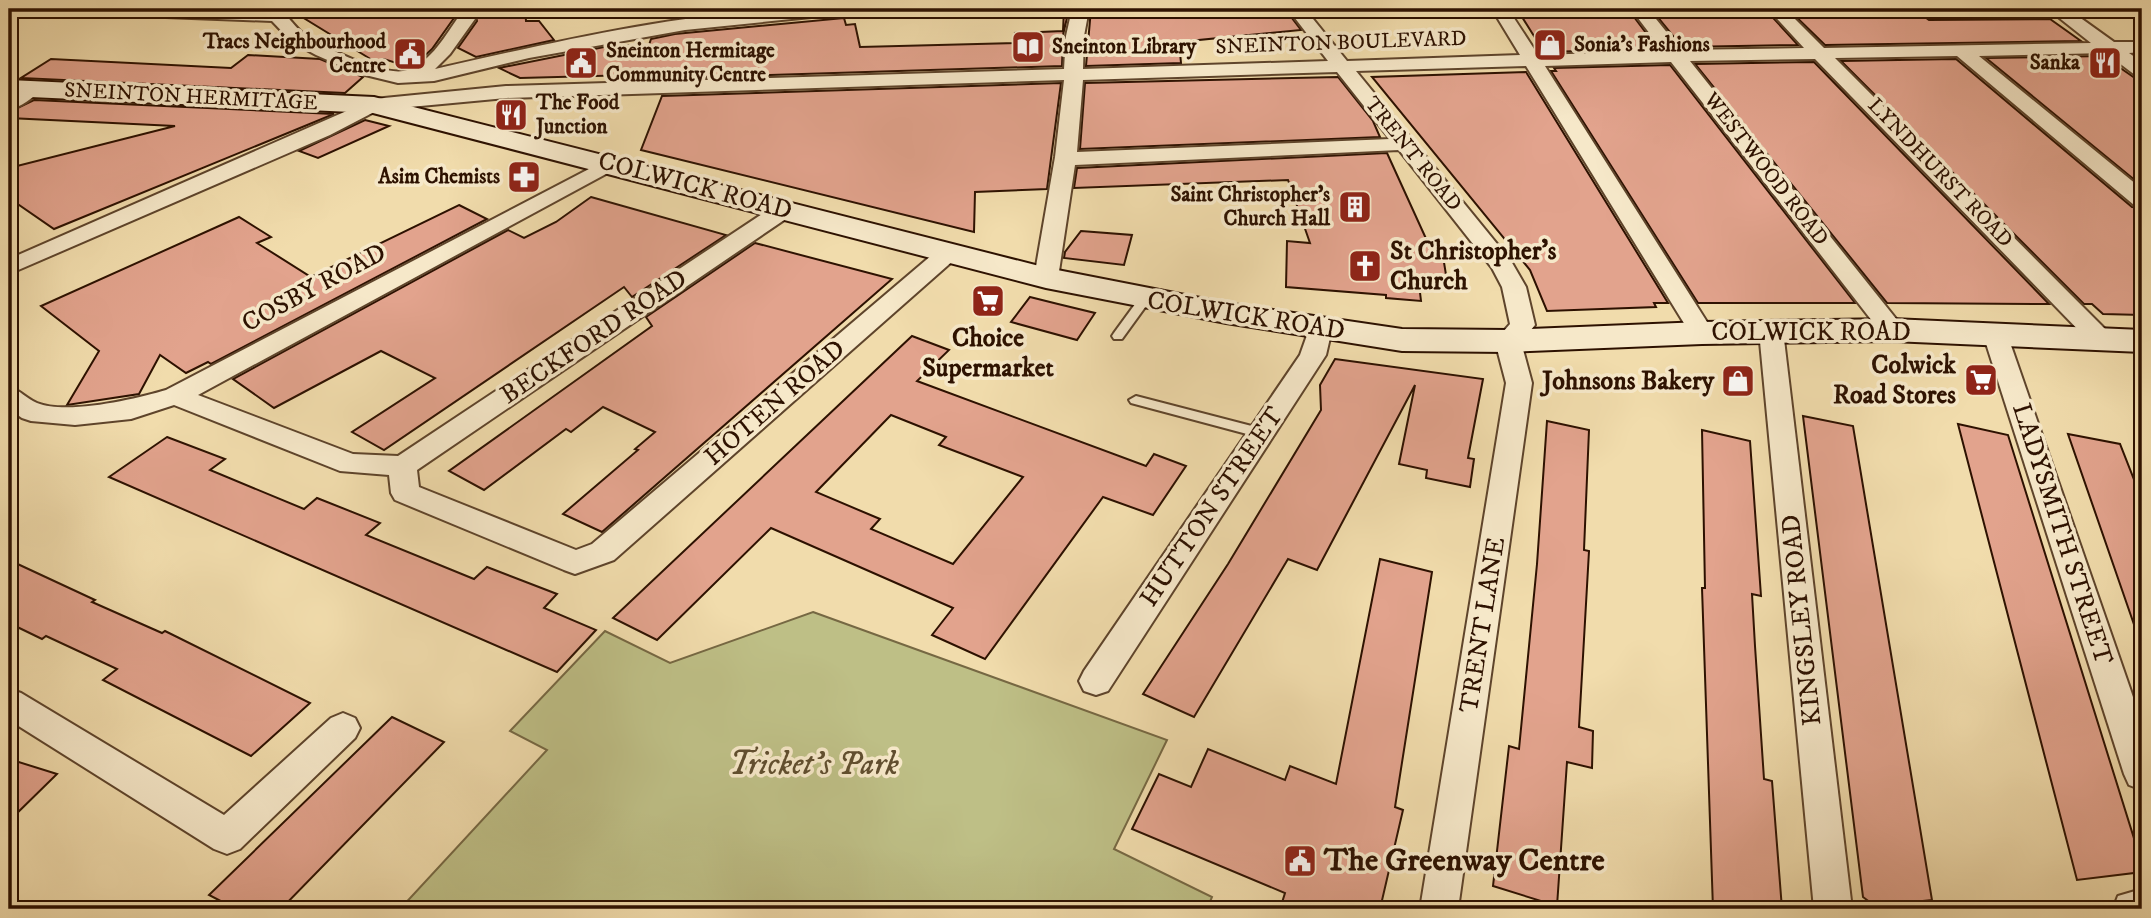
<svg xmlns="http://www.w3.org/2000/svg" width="2151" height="918" viewBox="0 0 2151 918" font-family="'IM FELL DW Pica',serif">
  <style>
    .green { fill: #bebf86; stroke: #766843; stroke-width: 2 }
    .building { fill: #e2a38d; stroke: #2d1100; stroke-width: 2; fill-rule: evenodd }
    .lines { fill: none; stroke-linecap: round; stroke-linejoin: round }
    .lane-casing { stroke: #5e442b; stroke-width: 4 }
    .street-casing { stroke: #5e442b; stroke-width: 4 }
    .secondary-casing { stroke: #2d1100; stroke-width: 4 }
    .lane { fill: #f6e8c9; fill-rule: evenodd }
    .street { fill: #f6e8c9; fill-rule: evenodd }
    .secondary { fill: #f6e8c9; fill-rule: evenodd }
    .labels { text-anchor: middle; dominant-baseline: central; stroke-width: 7; stroke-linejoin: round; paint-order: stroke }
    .far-poi-label { font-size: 21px; font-weight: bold; fill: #2d1100; stroke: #f6e8c9; text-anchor: end }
    .far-street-label { font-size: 21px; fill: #2d1100; stroke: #f6e8c9 }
    .street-label { font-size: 26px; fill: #2d1100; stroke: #f6e8c9 }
    .poi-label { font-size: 26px; font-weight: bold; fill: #2d1100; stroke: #f6e8c9; text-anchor: end }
    .near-park-label { font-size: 32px; font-style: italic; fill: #604e2f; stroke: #f6e8c9 }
    .near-poi-label { font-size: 32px; font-weight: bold; fill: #2d1100; stroke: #f6e8c9; text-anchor: start }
  </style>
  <rect width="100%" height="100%" fill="#f1dcac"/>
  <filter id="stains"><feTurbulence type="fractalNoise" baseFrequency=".00286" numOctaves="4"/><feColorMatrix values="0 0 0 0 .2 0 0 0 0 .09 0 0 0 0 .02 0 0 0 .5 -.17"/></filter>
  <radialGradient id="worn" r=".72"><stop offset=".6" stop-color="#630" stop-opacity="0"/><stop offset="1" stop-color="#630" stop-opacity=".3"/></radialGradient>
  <polygon class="green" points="813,612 1167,740 1114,849 1212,897 1207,909 400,909 547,750 510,731 605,631 670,663"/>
  <g class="building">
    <polygon points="289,9 453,9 454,18 432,49 418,62 409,67 384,59 377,65 369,62 377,63"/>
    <polygon points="474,9 525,9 526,21 539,21 554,40 476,57 458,48 477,21"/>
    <polygon points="1064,9 1069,9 1063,35 1062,66 668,78 670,74 520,78 499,68 609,46 649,45 651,39 675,34 844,18 846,25 855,24 860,47 1016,43 1015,33 1063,31"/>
    <polygon points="1091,9 1285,9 1301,30 1179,42 1181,63 1086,66"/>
    <polygon points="1517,9 1628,9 1658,49 1544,52"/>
    <polygon points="1651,9 1765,9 1798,45 1682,47"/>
    <polygon points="1788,9 1914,9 1929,20 2050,19 2081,41 1825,45"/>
    <polygon points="248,55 320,59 363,77 345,93 21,78 51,59 231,68"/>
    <polygon points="2103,56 2142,83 2142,186 1986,58"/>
    <polygon points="1956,59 2132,207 2142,208 2142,315 2103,314 2092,304 2084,304 1841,61"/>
    <polygon points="1814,62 2049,304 1887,303 1695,64"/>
    <polygon points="1670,65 1855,303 1698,303 1551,71 1556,71 1554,68"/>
    <polygon points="1526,72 1668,303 1654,303 1656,307 1547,311 1530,270 1372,77"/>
    <polygon points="1338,77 1373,121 1380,137 1080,149 1085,83"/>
    <polygon points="1061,83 1047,189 975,192 974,232 641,150 662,96"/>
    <polygon points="34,100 334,114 54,229 9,198 9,168 175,126 9,118 9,112"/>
    <polygon points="365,120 389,126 318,158 299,151"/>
    <polygon points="1387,153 1428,243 1441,244 1448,287 1419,284 1421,301 1386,298 1386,295 1286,287 1287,241 1310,243 1288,180 1074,188 1077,168"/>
    <polygon points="591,197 726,235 632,297 624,287 384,450 352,432 435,378 381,351 274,408 233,379 508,230 524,238 556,222"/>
    <polygon points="459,205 487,219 211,364 208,362 186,373 160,355 139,394 67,405 99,351 41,306 239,217 271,237 257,243 311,277"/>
    <polygon points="1081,231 1132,235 1124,265 1064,258 1065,252"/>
    <polygon points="755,243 892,279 602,532 563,514 638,450 635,449 655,432 603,407 571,432 566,429 484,490 449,471 652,326 646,317"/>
    <polygon points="1030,297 1058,304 1095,313 1077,340 1011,322"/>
    <path d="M912,336L949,350L917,381L1146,466L1154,454L1186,466L1153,515L1103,497L985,659L932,635L953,608L771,528L657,640L613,618ZM891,415L946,437L939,445L1023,477L953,564L871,529L880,519L816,492Z"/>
    <polygon points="1335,359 1483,379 1468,458 1474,459 1470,487 1426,478 1427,470 1399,464 1415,385 1317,570 1288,559 1194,717 1143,694 1228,564 1321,410 1320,385"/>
    <polygon points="1803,416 1853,426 1932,900 1875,906 1863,897"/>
    <polygon points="1547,421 1589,430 1584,550 1589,551 1579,727 1593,731 1592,768 1567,762 1557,906 1493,886 1509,746 1519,749 1537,564"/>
    <polygon points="1958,424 2008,435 2142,864 2142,872 2077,880"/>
    <polygon points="1702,430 1750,441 1761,596 1752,594 1755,646 1764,779 1772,781 1782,909 1713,909 1702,588 1705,588"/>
    <polygon points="2068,434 2120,444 2142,500 2142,636 2138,636"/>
    <polygon points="167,437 225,459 210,470 304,509 317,498 380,523 366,535 474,579 487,567 557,594 544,608 596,630 557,672 109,477"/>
    <polygon points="1380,559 1432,572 1395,807 1403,810 1380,909 1280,909 1285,893 1132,829 1159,774 1191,787 1208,749 1285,780 1290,766 1336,784"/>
    <polygon points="9,560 95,600 92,602 162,633 165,631 310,703 251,756 103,680 117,669 46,636 42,639 9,623"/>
    <polygon points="392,717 444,742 281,909 236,909 209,895"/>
    <polygon points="9,759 57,774 9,821"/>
  </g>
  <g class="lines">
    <defs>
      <g id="lane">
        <polygon points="1145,295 1151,299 1122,339 1114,339 1112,336 1114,333 1141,296"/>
        <polygon points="1136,396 1267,430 1269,433 1262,438 1131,403 1129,400"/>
      </g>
      <g id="street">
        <path d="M79,9H287L286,15C292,22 298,30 305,35C323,47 381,75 403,71C427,67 444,38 457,19L455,9H471L475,19L450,54L435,69C563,40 718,3 850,9L841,14L685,30L529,58L434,81L398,83L357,73L316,55L292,42L272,21L88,14Z"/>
        <path d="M1072,9H1089L1084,36L1083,69L1328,61L1288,9H1305L1347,61L1520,55L1492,9H1508L1538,55L1663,51L1631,9H1648L1681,50L1804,48L1768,9H1785L1824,48L2091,43L2048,9H2068L2114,42H2142V52L2129,53L2142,62V77L2135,75L2106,53L1979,56L2142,189V206L2134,205L1957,56L1835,58L2115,339L2111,345L2102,347L2093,345L1815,59L1690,61L1901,325L1904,330L1901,335L1892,338L1883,335L1671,62L1545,66L1714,333L1711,338L1702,341L1693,338L1690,333L1526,66L1356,71L1511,261L1526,287L1535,325L1521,342L1532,383L1458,909H1420L1506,383L1495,341L1510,324L1502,287L1492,268L1399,150L1075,165L1058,278L1054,283H1038L1034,278L1055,157L1064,80L506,98L378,110L330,135L9,274V259L374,99L506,86L1064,69L1066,36ZM1337,72L1390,139L1077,152L1083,80Z"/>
        <path d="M31,83L38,85L41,89C34,98 20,107 9,110V95Z"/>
        <path d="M610,158L617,160L620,164L617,168L198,395L353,454L398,456L777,204H793L796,209L793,214L417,470L419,487L576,550L592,544L939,249H955L959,254L955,259L614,560L575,574L564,570L395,500L391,493L389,475L340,471L174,405L131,419L75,425L31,421L22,418L9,409V387C20,390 27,399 37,403C67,415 136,399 166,390Z"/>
        <polygon points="1320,321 1329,324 1332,329 1326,355 1108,691 1096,695 1084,691 1079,681 1084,671 1300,355 1311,324"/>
        <polygon points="1771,323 1780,326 1783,331 1852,909 1814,909 1759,331 1762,326"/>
        <polygon points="1995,326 2004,329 2007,334 2142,723 2142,790 2129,785 2124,774 1983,334 1986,329"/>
        <polygon points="9,689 21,693 224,815 331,718 343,713 355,718 360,728 355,738 240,849 227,854 214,849 9,720"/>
        <polygon points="2142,889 2142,909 2113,909 2118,896"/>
      </g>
      <polygon id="secondary" points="9,80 374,97 1047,268 1226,303 1402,329 1508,330 1702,322 1892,319 2142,330 2142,352 1892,341 1702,344 1508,352 1402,351 1226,323 1046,288 373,113 9,96"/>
    </defs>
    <use href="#lane" class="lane-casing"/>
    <use href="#street" class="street-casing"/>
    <use href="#secondary" class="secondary-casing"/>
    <use href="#lane" class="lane"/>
    <use href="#street" class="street"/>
    <use href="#secondary" class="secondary"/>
  </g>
  <defs>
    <symbol id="shop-square" viewBox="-11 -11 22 22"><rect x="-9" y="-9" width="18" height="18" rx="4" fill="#8f2418" stroke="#f6e8c9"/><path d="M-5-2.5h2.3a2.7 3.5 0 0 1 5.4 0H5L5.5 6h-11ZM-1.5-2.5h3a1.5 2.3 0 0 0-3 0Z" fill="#fff"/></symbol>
    <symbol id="library-square" viewBox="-11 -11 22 22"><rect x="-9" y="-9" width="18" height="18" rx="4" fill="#8f2418" stroke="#f6e8c9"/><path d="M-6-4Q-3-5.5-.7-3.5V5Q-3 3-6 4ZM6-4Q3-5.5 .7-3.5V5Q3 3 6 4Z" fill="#fff"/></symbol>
    <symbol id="civic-square" viewBox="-11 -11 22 22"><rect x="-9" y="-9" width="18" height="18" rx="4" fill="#8f2418" stroke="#f6e8c9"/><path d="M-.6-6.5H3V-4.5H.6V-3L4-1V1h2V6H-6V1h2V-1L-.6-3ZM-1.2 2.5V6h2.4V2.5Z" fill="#fff"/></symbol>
    <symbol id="restaurant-square" viewBox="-11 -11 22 22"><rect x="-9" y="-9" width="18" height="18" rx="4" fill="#8f2418" stroke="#f6e8c9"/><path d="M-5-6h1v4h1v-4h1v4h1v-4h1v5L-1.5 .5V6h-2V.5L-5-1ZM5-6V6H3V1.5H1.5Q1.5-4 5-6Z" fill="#fff"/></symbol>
    <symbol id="pharmacy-square" viewBox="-11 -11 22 22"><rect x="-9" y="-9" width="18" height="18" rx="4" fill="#8f2418" stroke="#f6e8c9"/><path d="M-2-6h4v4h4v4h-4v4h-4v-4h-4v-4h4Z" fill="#fff"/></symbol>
    <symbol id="building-square" viewBox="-11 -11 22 22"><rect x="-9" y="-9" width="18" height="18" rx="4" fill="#8f2418" stroke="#f6e8c9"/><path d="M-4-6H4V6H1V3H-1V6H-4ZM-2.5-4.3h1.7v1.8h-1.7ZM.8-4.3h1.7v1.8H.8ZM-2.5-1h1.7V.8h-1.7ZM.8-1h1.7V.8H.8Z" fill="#fff"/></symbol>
    <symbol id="church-square" viewBox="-11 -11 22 22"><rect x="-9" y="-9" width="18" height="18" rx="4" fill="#8f2418" stroke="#f6e8c9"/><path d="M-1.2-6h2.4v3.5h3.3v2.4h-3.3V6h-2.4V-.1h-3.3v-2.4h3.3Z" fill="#fff"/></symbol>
    <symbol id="supermarket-square" viewBox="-11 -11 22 22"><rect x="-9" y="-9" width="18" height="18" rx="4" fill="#8f2418" stroke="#f6e8c9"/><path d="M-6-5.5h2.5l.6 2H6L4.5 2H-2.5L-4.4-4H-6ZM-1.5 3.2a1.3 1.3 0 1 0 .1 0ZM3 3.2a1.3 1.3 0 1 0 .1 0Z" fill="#fff"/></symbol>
  </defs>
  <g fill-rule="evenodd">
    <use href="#shop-square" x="1531" y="26" width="38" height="38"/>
    <use href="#library-square" x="1009" y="28" width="38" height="38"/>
    <use href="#civic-square" x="391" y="35" width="38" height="38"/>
    <use href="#civic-square" x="562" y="44" width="38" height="38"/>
    <use href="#restaurant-square" x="2086" y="44" width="38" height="38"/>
    <use href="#restaurant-square" x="492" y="96" width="38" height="38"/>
    <use href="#pharmacy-square" x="505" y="158" width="38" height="38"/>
    <use href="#building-square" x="1336" y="188" width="38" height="38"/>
    <use href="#church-square" x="1346" y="247" width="38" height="38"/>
    <use href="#supermarket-square" x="969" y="282" width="38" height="38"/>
    <use href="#supermarket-square" x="1962" y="361" width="38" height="38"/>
    <use href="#shop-square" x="1719" y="362" width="38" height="38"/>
    <use href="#civic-square" x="1281" y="842" width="38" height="38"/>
  </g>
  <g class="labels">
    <g class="far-poi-label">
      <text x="386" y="42">Tracs Neighbourhood<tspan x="386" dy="24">Centre</tspan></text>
      <text x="1574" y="45" text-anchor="start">Sonia's Fashions</text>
      <text x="1052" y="47" text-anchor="start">Sneinton Library</text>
      <text x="606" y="51" text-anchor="start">Sneinton Hermitage<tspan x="606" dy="24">Community Centre</tspan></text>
      <text x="2080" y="63">Sanka</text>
      <text x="536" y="103" text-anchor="start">The Food<tspan x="536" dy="24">Junction</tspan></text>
      <text x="500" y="177">Asim Chemists</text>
      <text x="1330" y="195">Saint Christopher's<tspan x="1330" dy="24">Church Hall</tspan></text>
    </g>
    <g class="far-street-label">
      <text transform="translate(1341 43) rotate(-2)">SNEINTON BOULEVARD</text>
      <text transform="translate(191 97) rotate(3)">SNEINTON HERMITAGE</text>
      <text transform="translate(1413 154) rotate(51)">TRENT ROAD</text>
      <text transform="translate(1766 169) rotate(52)">WESTWOOD ROAD</text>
      <text transform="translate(1940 173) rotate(46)">LYNDHURST ROAD</text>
    </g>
    <g class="street-label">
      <text transform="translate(695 186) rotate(15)">COLWICK ROAD</text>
      <text transform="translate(314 288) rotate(-28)">COSBY ROAD</text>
      <text transform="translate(1246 316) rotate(9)">COLWICK ROAD</text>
      <text x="1811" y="332">COLWICK ROAD</text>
      <text transform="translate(594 337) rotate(-34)">BECKFORD ROAD</text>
      <text transform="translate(775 403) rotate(-41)">HOTEN ROAD</text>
      <text transform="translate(1212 507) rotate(-56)">HUTTON STREET</text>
      <text transform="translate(2062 534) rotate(72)">LADYSMITH STREET</text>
      <text transform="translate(1802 620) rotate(-96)">KINGSLEY ROAD</text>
      <text transform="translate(1483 625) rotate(-81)">TRENT LANE</text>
    </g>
    <g class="poi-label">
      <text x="1390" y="251" text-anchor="start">St Christopher's<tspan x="1390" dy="30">Church</tspan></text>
      <text x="988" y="338" text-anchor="middle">Choice<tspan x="988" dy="30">Supermarket</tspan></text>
      <text x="1956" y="365">Colwick<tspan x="1956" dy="30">Road Stores</tspan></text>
      <text x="1714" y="381">Johnsons Bakery</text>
    </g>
    <g class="near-park-label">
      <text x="814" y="765">Tricket's Park</text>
    </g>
    <g class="near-poi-label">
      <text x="1324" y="861">The Greenway Centre</text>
    </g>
  </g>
  <rect width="2151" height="918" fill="none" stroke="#f1dcac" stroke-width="35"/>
  <rect x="10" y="10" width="2130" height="897" fill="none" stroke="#2d1100" stroke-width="3.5"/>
  <rect x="18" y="18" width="2116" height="883" fill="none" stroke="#2d1100" stroke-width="2"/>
  <rect width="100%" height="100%" filter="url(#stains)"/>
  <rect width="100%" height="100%" fill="url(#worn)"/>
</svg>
